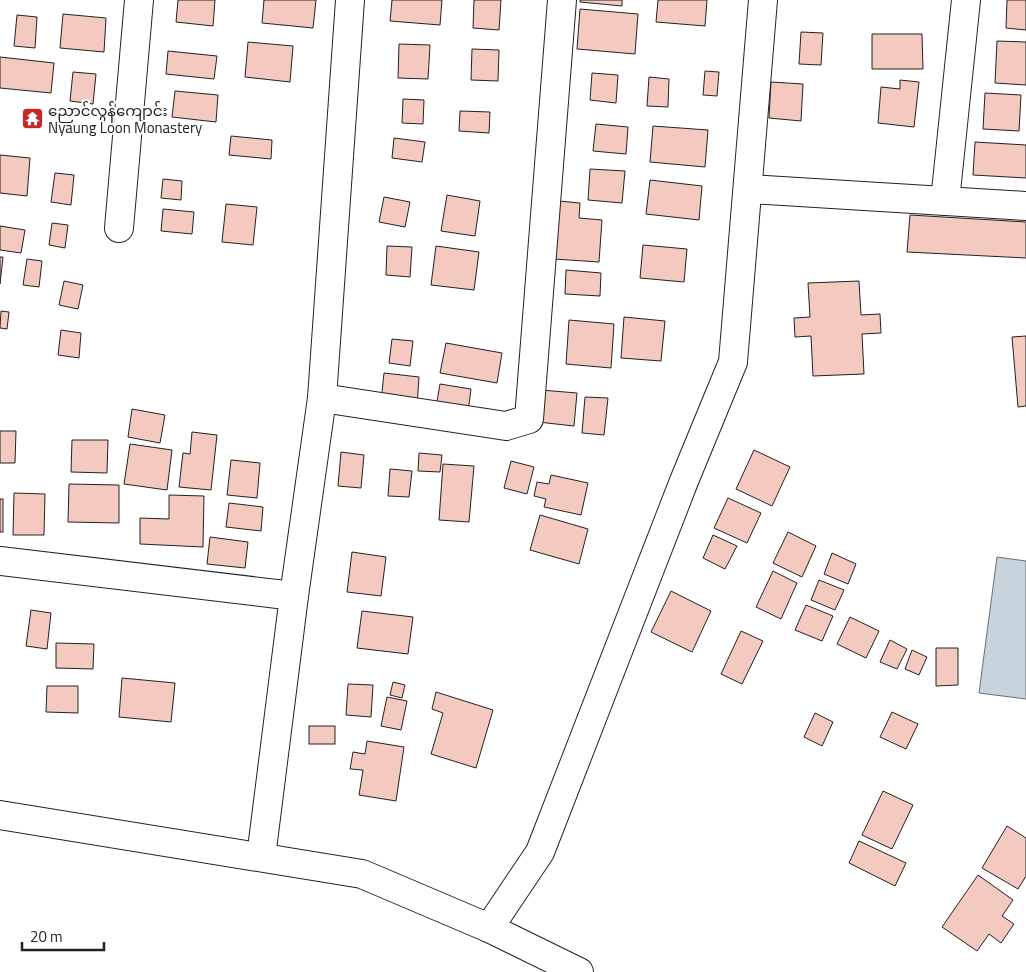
<svg xmlns="http://www.w3.org/2000/svg" width="1026" height="972" viewBox="0 0 1026 972" font-family="'Titillium Web','Noto Sans Myanmar',sans-serif">
  <style>
    .water { fill: #c7d3dd; stroke: #6f6f6f }
    .building { fill: #f3c9c0; stroke: #222 }
    .lines { fill: none; stroke-linecap: round; stroke-linejoin: round }
    .minor-casing { stroke: #222; stroke-width: 30 }
    .minor { stroke: #fff; stroke-width: 28 }
    .labels { text-anchor: middle; dominant-baseline: central; stroke-width: 4; stroke-linejoin: round; paint-order: stroke }
    .poi-label { font-size: 15px; fill: #222; stroke: #fff; text-anchor: start }
  </style>
  <rect width="100%" height="100%" fill="#fff"/>
  <polygon class="water" points="997,557 1026,561 1026,699 979,693"/>
  <g class="building">
    <polygon points="178,0 215,0 213,26 176,22"/>
    <polygon points="264,0 316,0 313,28 262,23"/>
    <polygon points="392,0 442,0 440,25 390,21"/>
    <polygon points="474,0 501,0 499,30 473,28"/>
    <polygon points="580,0 622,0 622,6 580,2"/>
    <polygon points="658,0 707,0 705,26 656,22"/>
    <polygon points="1007,0 1026,0 1026,30 1006,28"/>
    <polygon points="580,9 638,14 635,54 577,49"/>
    <polygon points="63,14 106,18 104,52 60,48"/>
    <polygon points="17,15 37,17 35,48 14,46"/>
    <polygon points="801,32 823,33 821,65 799,64"/>
    <polygon points="872,34 922,34 923,69 872,69"/>
    <polygon points="997,41 1026,42 1026,85 995,83"/>
    <polygon points="248,42 293,46 290,82 245,77"/>
    <polygon points="399,44 430,45 428,79 398,78"/>
    <polygon points="472,49 499,50 498,81 471,80"/>
    <polygon points="168,51 217,56 214,79 166,74"/>
    <polygon points="0,57 54,63 51,93 0,88"/>
    <polygon points="705,71 719,72 717,96 703,95"/>
    <polygon points="73,72 96,74 93,104 70,101"/>
    <polygon points="592,73 618,75 616,103 590,100"/>
    <polygon points="649,77 669,79 668,107 647,106"/>
    <polygon points="900,80 919,82 914,127 878,123 881,87 900,89"/>
    <polygon points="771,82 803,84 801,121 769,118"/>
    <polygon points="175,91 218,95 216,122 172,117"/>
    <polygon points="985,93 1021,95 1019,131 983,129"/>
    <polygon points="403,99 424,100 423,124 402,123"/>
    <polygon points="460,111 490,112 489,133 459,131"/>
    <polygon points="596,124 628,127 626,154 593,151"/>
    <polygon points="653,126 708,130 705,167 650,162"/>
    <polygon points="231,136 272,140 271,159 229,155"/>
    <polygon points="394,138 425,142 422,162 392,158"/>
    <polygon points="975,142 1026,145 1026,178 973,175"/>
    <polygon points="0,155 30,158 27,196 0,193"/>
    <polygon points="590,169 625,171 622,203 588,200"/>
    <polygon points="55,173 74,175 71,205 51,202"/>
    <polygon points="163,179 182,181 181,200 161,198"/>
    <polygon points="650,180 702,186 699,220 646,214"/>
    <polygon points="447,195 480,201 475,236 441,231"/>
    <polygon points="384,197 410,202 405,227 379,222"/>
    <polygon points="559,201 580,203 579,218 602,220 599,262 554,259"/>
    <polygon points="226,204 257,207 253,245 222,242"/>
    <polygon points="163,209 194,212 192,234 161,231"/>
    <polygon points="910,215 1026,222 1026,258 907,252"/>
    <polygon points="52,223 68,225 65,248 49,245"/>
    <polygon points="0,226 25,230 21,253 0,250"/>
    <polygon points="643,245 687,249 684,282 640,278"/>
    <polygon points="387,246 412,247 410,277 386,275"/>
    <polygon points="436,246 479,252 474,290 431,285"/>
    <polygon points="0,257 3,257 0,284"/>
    <polygon points="27,259 42,261 39,287 23,285"/>
    <polygon points="566,270 601,273 600,296 565,294"/>
    <polygon points="64,281 83,285 78,309 59,305"/>
    <polygon points="859,281 861,315 880,314 881,333 862,334 864,374 813,376 811,336 795,337 794,318 810,317 808,283"/>
    <polygon points="1,311 9,312 7,329 0,328"/>
    <polygon points="624,317 665,321 661,361 621,358"/>
    <polygon points="569,320 614,324 611,368 566,364"/>
    <polygon points="61,330 81,333 79,358 58,355"/>
    <polygon points="1026,336 1026,406 1018,407 1012,337"/>
    <polygon points="392,339 413,341 410,366 389,363"/>
    <polygon points="446,343 502,353 497,383 440,373"/>
    <polygon points="384,373 419,377 417,406 381,402"/>
    <polygon points="440,384 471,389 468,412 436,407"/>
    <polygon points="541,390 577,393 574,426 538,422"/>
    <polygon points="585,397 608,398 604,435 582,433"/>
    <polygon points="132,409 165,415 160,443 128,437"/>
    <polygon points="0,431 16,431 15,463 0,463"/>
    <polygon points="192,432 217,435 211,490 179,487 183,453 190,454"/>
    <polygon points="72,440 108,440 107,473 71,472"/>
    <polygon points="130,444 172,450 167,490 124,484"/>
    <polygon points="754,450 790,467 772,506 736,489"/>
    <polygon points="341,452 364,455 361,488 338,486"/>
    <polygon points="419,453 442,455 440,472 418,471"/>
    <polygon points="231,460 260,463 257,498 227,495"/>
    <polygon points="511,461 534,467 527,494 504,488"/>
    <polygon points="443,464 474,466 469,522 439,520"/>
    <polygon points="390,469 412,471 409,497 388,496"/>
    <polygon points="551,475 588,483 581,515 544,507 546,499 534,496 537,482 549,484"/>
    <polygon points="69,484 119,485 119,523 68,522"/>
    <polygon points="14,493 45,494 44,535 13,535"/>
    <polygon points="169,495 204,496 203,547 140,544 140,518 169,519"/>
    <polygon points="728,498 761,513 747,543 714,528"/>
    <rect x="0" y="499" width="3" height="33"/>
    <polygon points="229,503 263,507 261,531 226,527"/>
    <polygon points="540,515 588,529 579,564 530,550"/>
    <polygon points="788,532 816,546 802,577 773,563"/>
    <polygon points="713,535 737,546 725,569 703,558"/>
    <polygon points="210,537 248,542 245,568 207,564"/>
    <polygon points="352,552 386,557 381,596 347,592"/>
    <polygon points="832,553 856,564 848,584 824,574"/>
    <polygon points="773,571 797,583 781,619 756,607"/>
    <polygon points="819,580 844,590 835,610 811,600"/>
    <polygon points="671,591 711,611 692,652 651,632"/>
    <polygon points="806,605 833,616 822,641 795,630"/>
    <polygon points="31,610 51,613 47,649 26,646"/>
    <polygon points="362,611 413,617 408,654 357,648"/>
    <polygon points="850,617 879,631 866,658 837,644"/>
    <polygon points="741,631 763,641 742,684 721,674"/>
    <polygon points="890,640 907,649 897,669 880,662"/>
    <polygon points="56,643 94,644 93,669 56,668"/>
    <polygon points="936,648 958,648 958,685 936,686"/>
    <polygon points="912,650 927,657 919,675 905,669"/>
    <polygon points="122,678 175,683 171,722 119,717"/>
    <polygon points="393,682 405,685 402,698 390,695"/>
    <polygon points="348,684 373,685 371,717 346,715"/>
    <polygon points="47,686 78,686 78,713 46,712"/>
    <polygon points="436,692 493,710 476,768 431,754 443,713 432,709"/>
    <polygon points="387,697 407,701 401,730 381,726"/>
    <polygon points="892,712 918,724 906,749 880,737"/>
    <polygon points="815,713 833,722 822,746 804,737"/>
    <rect x="309" y="726" width="26" height="18"/>
    <polygon points="367,741 404,747 396,801 359,795 363,770 350,769 353,752 365,754"/>
    <polygon points="883,791 913,805 892,849 862,835"/>
    <polygon points="1007,826 1026,838 1026,876 1018,889 982,868"/>
    <polygon points="859,841 906,863 895,886 849,863"/>
    <polygon points="978,875 1013,900 1002,916 1014,924 1001,943 989,934 977,951 942,927"/>
  </g>
  <g class="lines">
    <defs>
      <g id="minor">
        <polyline points="749,189 1026,206"/>
        <polyline points="945,201 966,0"/>
        <polyline points="119,228 139,0"/>
        <polyline points="322,398 506,426 529,419 562,0"/>
        <polyline points="0,561 294,596"/>
        <polyline points="0,815 362,874 489,928 579,972"/>
        <polyline points="261,857 294,596 322,398 350,0"/>
        <polyline points="489,928 540,852 684,481 733,362 763,0"/>
      </g>
    </defs>
    <use href="#minor" class="minor-casing"/>
    <use href="#minor" class="minor"/>
  </g>
  <defs>
    <symbol id="temple-square" viewBox="-11 -11 22 22"><rect x="-9" y="-9" width="18" height="18" rx="4" fill="#c62828" stroke="#fff"/><path d="M0-6L5-2H3V0L6.5 2.5H4V6H1.5V3h-3V6H-4V2.5H-6.5L-3 0V-2H-5Z" fill="#fff"/></symbol>
  </defs>
  <g fill-rule="evenodd">
    <use href="#temple-square" x="20" y="106" width="25" height="25"/>
  </g>
  <g class="labels">
    <g class="poi-label">
      <text x="48" y="110">ညောင်လွန်ကျောင်း<tspan x="48" dy="17">Nyaung Loon Monastery</tspan></text>
    </g>
  </g>
  <path d="M22 942v8h82v-8" fill="none" stroke="#222222" stroke-width="2.5"/>
  <text x="30" y="942" font-size="15" fill="#222222" stroke="#ffffff" stroke-width="4" paint-order="stroke">20 m</text>
</svg>
